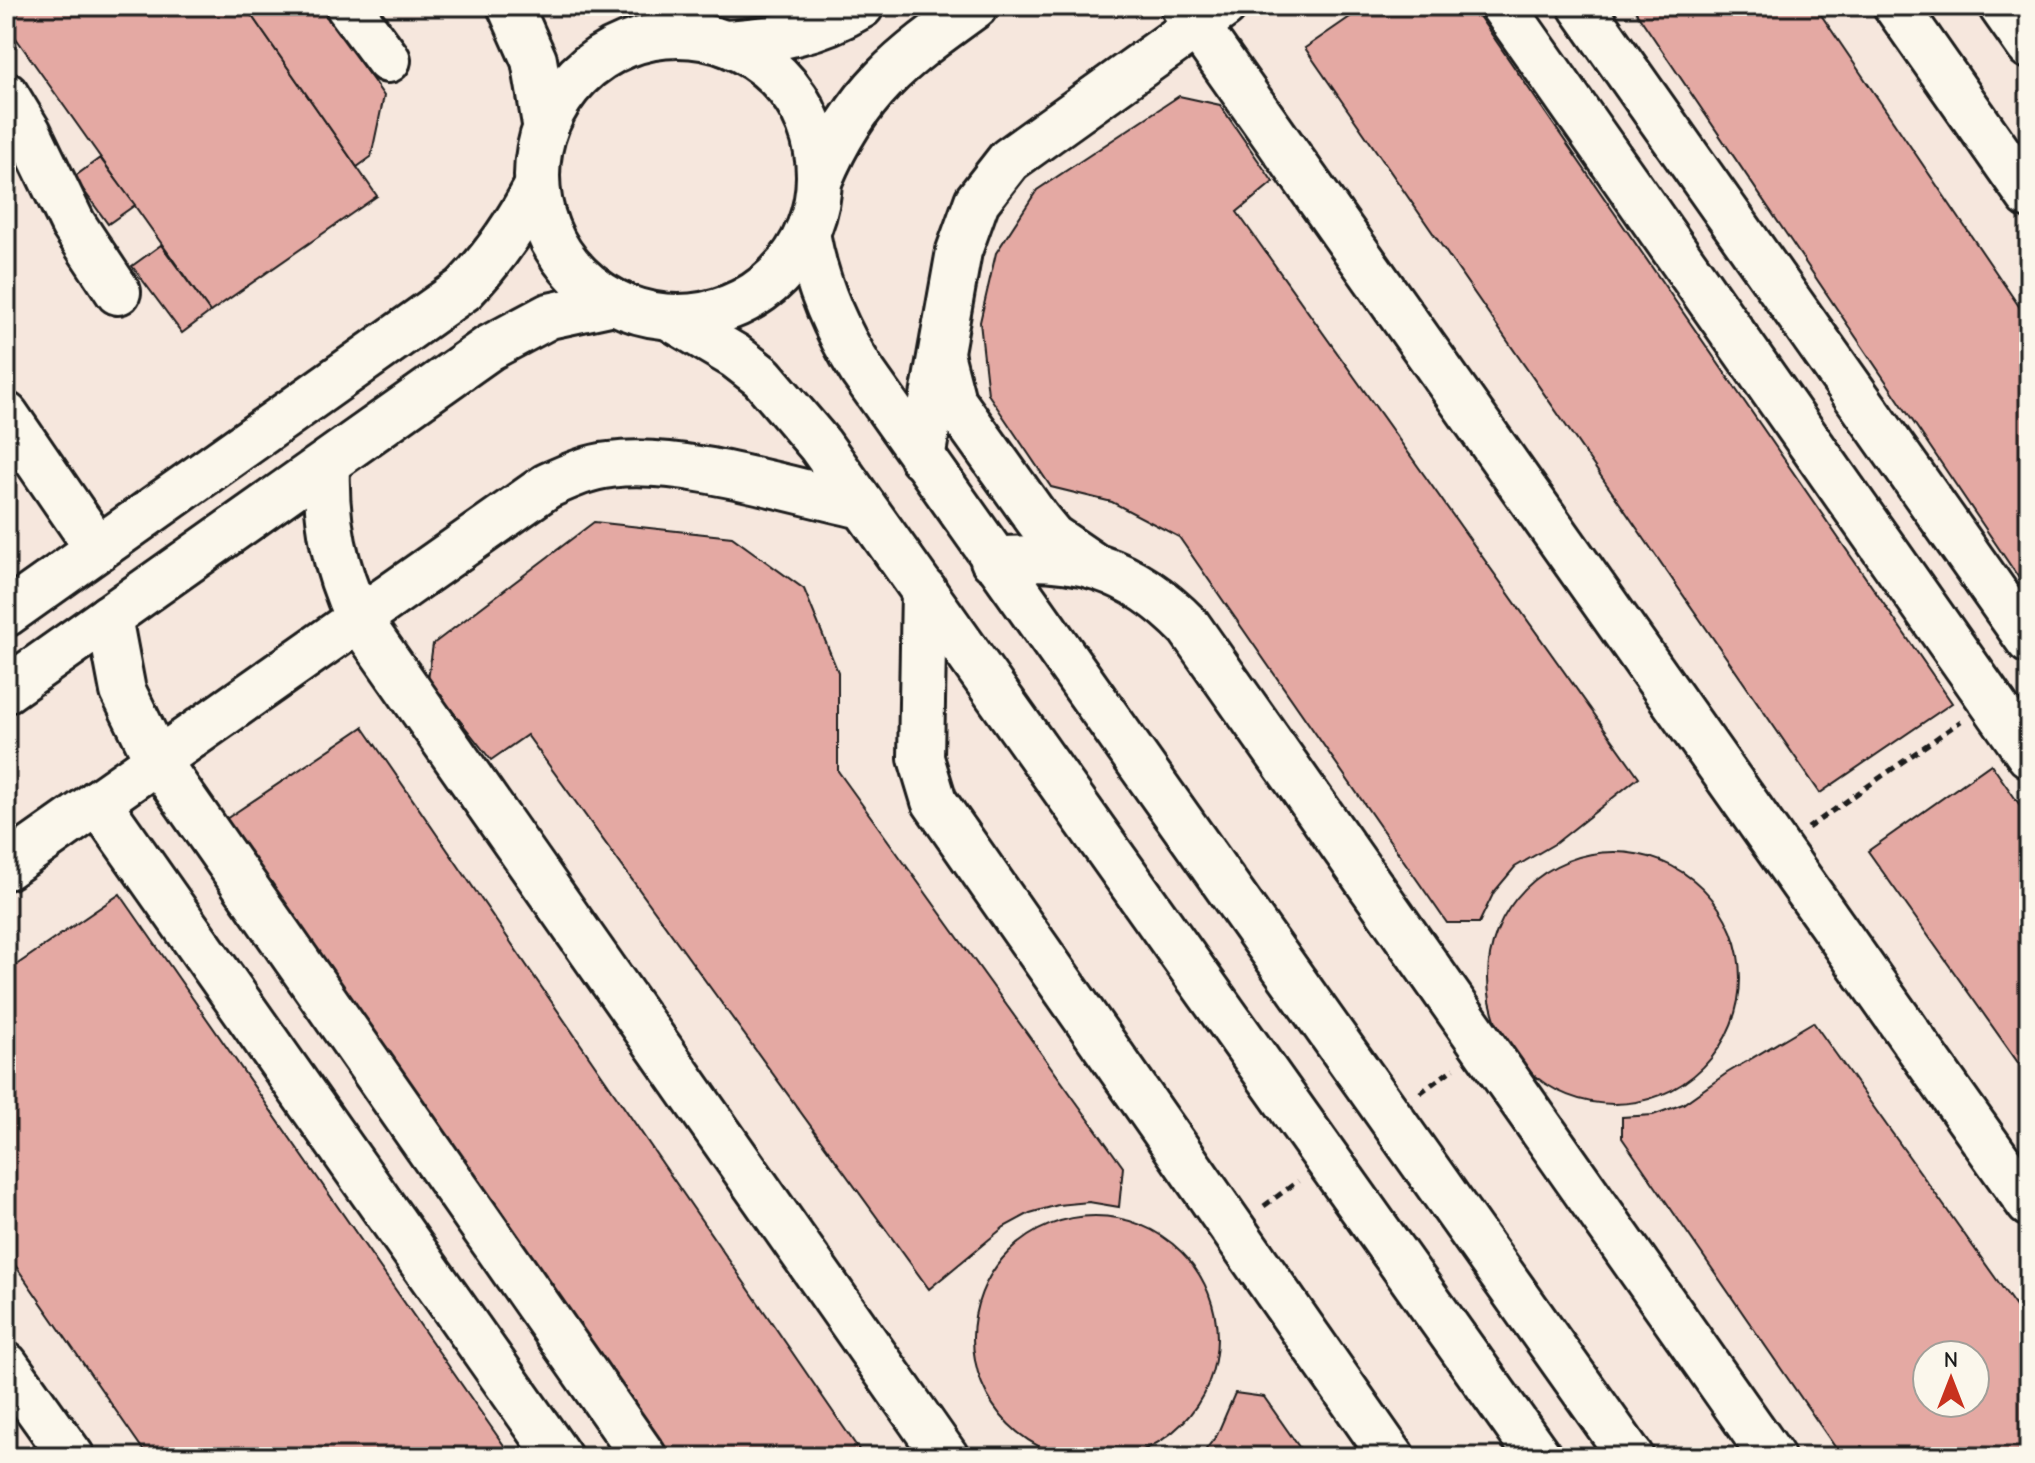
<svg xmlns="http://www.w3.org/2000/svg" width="2035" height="1463" viewBox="0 0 2035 1463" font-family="'Comic Neue',sans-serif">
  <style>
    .building { fill: #e4a9a3; stroke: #1c1c1c; stroke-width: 2; fill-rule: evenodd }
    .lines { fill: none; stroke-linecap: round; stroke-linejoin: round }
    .minor-casing { stroke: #1c1c1c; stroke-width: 50 }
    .path { stroke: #1c1c1c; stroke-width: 5; stroke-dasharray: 8 6; stroke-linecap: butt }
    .minor { stroke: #fbf7ec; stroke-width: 44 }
  </style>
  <rect width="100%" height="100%" fill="#f6e7dd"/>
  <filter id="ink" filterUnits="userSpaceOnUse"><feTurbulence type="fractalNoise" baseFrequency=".0125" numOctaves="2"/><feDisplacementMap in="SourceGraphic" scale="16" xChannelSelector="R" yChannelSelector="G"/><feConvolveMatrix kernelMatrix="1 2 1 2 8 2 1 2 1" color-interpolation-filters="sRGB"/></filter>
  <g filter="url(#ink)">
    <g class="building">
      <polygon points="6,6 245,6 377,196 210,312 6,24"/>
      <polygon points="245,6 321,6 384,96 371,157 357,167"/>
      <polygon points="1366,6 1472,6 1952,703 1820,793 1305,48"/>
      <polygon points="1632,6 1815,6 2029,321 2029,593"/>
      <polygon points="1179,96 1220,105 1273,182 1237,212 1639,777 1556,843 1515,867 1494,892 1479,923 1447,923 1179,537 1112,502 1051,487 988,394 980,322 996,253 1037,190"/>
      <polygon points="100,158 135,205 108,224 74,177"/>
      <polygon points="161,245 210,312 182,333 132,266"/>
      <polygon points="594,522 732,537 804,589 838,672 838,771 1123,1167 1119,1207 1089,1202 1058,1205 1030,1213 1004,1227 929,1289 527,735 491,760 428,680 433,644"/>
      <polygon points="363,727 864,1457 665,1457 226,819"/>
      <polygon points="1991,764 2029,818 2029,1078 1868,851"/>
      <circle cx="1614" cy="978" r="126"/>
      <polygon points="120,894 512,1457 148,1457 6,1252 6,972"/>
      <path d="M1813,1022L2029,1325V1457H1842L1622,1138V1117L1653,1115L1683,1104L1727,1073ZM1927,1355H1975V1403H1927Z"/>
      <circle cx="1095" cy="1338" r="122"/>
      <polygon points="1235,1393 1264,1397 1306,1457 1200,1457 1217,1435"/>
    </g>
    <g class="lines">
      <defs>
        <g id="minor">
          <polyline points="348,6 388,60"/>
          <polyline points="510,6 534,60 545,124"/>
          <polyline points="1183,6 2029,1204"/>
          <polyline points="1503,6 2029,755"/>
          <polyline points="1581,6 2029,641"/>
          <polyline points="1896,6 2029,196"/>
          <polyline points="2001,6 2029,46"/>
          <circle cx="678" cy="176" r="141"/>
          <path d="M726,43C775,40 819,31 861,6"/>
          <polyline points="6,95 29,133 73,224 118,292"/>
          <path d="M820,179C857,91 900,60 975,6"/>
          <path d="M807,233C816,284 834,327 862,371L1631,1457"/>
          <polyline points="669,317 735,356 762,377 820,445 1539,1457"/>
          <polyline points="942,358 953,401 1038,520 1052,537 1090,563"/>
          <polyline points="6,415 98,549"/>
          <polyline points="922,458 959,251 977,201 1009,160 1224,6"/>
          <path d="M327,466C325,521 335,568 358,618L946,1457"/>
          <path d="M993,560C1075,552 1131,567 1189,627L1772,1457"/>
          <polyline points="924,590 921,758 934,801 1392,1457"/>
          <path d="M6,614L464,289C494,258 516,226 536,188"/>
          <polyline points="109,617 123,691 157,760 644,1457"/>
          <polyline points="6,690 489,348 549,316 614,302"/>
          <polyline points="98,802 559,1457"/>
          <path d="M6,867L547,486C567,477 588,467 610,465C681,455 792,491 863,506"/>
          <polyline points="6,1365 72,1457"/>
        </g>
      </defs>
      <use href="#minor" class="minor-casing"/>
      <g class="path">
        <polyline points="1808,828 1961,721"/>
        <polyline points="1420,1093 1454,1068"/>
        <polyline points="1264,1206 1298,1181"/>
      </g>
      <use href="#minor" class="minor"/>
    </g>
  </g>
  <rect width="2035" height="1463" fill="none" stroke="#fbf7ec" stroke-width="32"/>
  <rect x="16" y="16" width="2003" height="1431" fill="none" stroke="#1c1c1c" stroke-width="3" filter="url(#ink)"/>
  <g transform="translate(1951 1379)"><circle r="38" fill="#fbf7ec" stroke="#a29f99" stroke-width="2"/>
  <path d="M0-6L14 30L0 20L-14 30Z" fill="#c8321e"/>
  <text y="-12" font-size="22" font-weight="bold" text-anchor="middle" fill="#1c1c1c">N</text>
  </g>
</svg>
